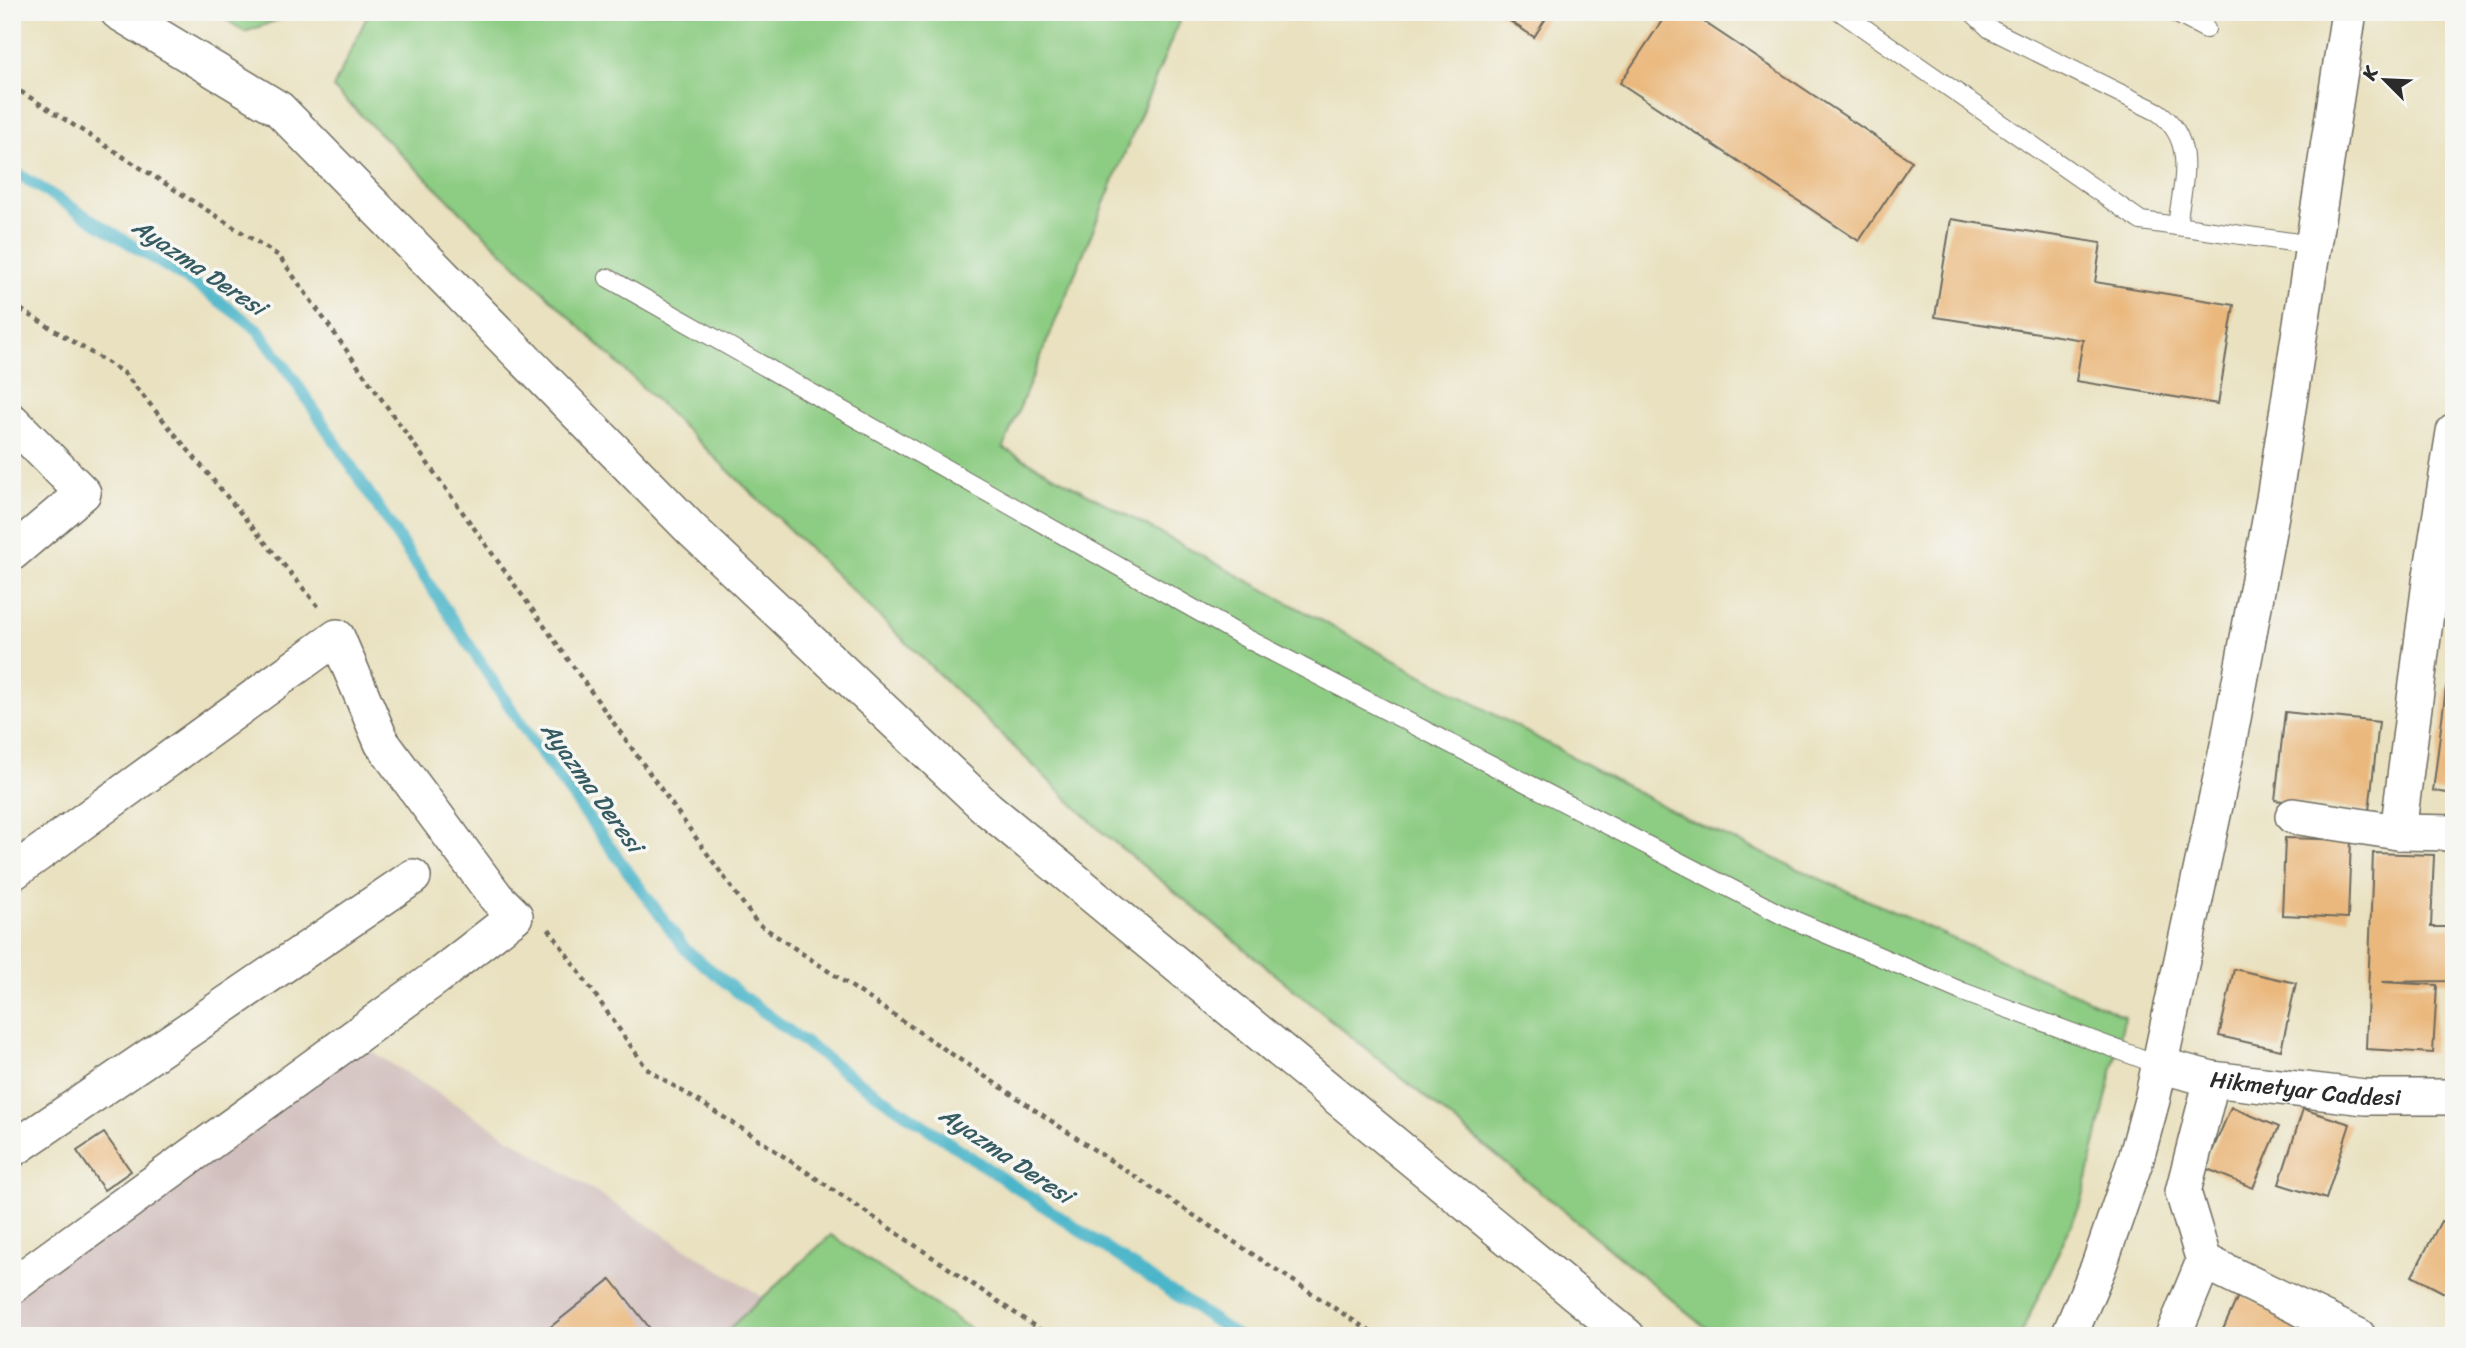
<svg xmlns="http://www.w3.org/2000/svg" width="2466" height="1348" viewBox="0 0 2466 1348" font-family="Sriracha,sans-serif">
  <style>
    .industrial { fill: #d1bfbd }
    .green { fill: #8dcc83; stroke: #5c7c57; stroke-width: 2 }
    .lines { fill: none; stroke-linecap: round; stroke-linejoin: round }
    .stream { stroke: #4bb5c9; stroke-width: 12 }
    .building { fill: #eab87d }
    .lane-casing { stroke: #6e6b5f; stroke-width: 20 }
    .street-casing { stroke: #6e6b5f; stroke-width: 38 }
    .path { stroke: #6e6b5f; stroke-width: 4.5; stroke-dasharray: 5 5; stroke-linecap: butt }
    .lane { stroke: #fff; stroke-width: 18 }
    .street { stroke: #fff; stroke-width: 35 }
    .labels { text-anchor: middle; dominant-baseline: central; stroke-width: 7; stroke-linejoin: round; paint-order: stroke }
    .street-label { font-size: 23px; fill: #2b2b2b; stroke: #f6f6f2 }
    .water-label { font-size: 24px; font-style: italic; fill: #365b62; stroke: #f6f6f2 }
  </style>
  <rect width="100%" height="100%" fill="#f6f6f2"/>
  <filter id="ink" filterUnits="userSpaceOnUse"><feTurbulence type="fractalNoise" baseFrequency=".0143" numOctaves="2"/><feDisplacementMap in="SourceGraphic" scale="14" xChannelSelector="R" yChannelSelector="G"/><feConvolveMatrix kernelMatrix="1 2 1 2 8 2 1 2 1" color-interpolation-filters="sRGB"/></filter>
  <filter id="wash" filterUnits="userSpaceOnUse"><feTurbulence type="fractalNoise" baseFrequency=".00686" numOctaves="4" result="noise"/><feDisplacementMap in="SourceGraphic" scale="28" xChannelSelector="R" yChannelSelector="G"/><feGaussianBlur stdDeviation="1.57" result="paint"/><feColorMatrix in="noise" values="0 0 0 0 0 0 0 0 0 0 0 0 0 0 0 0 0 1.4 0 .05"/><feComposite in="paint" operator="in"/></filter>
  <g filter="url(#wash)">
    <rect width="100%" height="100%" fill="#e9e1bf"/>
    <polygon class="industrial" points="355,1041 763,1297 720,1336 12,1336 12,1278"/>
    <g class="green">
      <polygon points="215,12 291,12 289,16 245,32"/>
      <polygon points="369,12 1183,12 1003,448 1687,819 2125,1016 2082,1201 2020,1336 1716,1336 1102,832 333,88"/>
      <polygon points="831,1235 981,1336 721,1336"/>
    </g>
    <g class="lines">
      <polyline class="stream" points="12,170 207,292 257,329 291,375 537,748 685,949 741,995 847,1074 1237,1336"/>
    </g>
    <g id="blocks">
      <g class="building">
        <polygon points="1496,12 1550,12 1534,37"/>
        <polygon points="1668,12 1689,12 1912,161 1859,241 1620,83"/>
        <polygon points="1951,219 2101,243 2095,282 2234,305 2218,404 2076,381 2083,340 1935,317"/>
        <polygon points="2446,687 2454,688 2454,794 2433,791"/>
        <polygon points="2285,712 2379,722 2369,811 2275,800"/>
        <polygon points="2285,838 2351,840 2348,918 2282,915"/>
        <polygon points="2373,853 2434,855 2431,927 2451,927 2450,981 2381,982 2437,985 2433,1053 2366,1049"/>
        <polygon points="2234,969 2296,983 2281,1050 2219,1036"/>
        <polygon points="2231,1107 2279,1127 2253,1188 2205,1168"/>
        <polygon points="2303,1109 2350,1124 2326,1199 2279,1184"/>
        <polygon points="104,1133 131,1171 104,1190 77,1151"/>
        <polygon points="2441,1221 2454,1228 2454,1298 2412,1276"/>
        <polygon points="611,1279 656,1336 539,1336"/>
        <polygon points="2239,1294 2305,1324 2300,1336 2220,1336"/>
      </g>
    </g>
  </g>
  <g filter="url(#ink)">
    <use href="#blocks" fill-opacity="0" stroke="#6e6b5f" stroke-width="2"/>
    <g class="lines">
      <defs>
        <g id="lane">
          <polyline points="1841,12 2141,221 2313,245"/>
          <path d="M1972,12L1990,29L2158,112C2198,141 2182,184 2177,226"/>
          <polyline points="2173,12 2206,29"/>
          <polyline points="608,278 1240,635 1782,915 1963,992 2159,1065"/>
        </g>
        <g id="street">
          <polyline points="118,12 279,109 691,529 988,809 1627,1336"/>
          <polyline points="12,421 83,493 12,553"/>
          <polyline points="2293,816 2398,832 2454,833"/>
          <polyline points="2398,832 2430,582 2454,432"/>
          <polyline points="12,873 337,637 382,743 496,897 515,916 437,977 12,1286"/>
          <path id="s1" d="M2159,1065L2212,1079L2365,1097H2454"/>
          <polyline points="12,1150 413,877"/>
          <polyline points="2204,1261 2358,1336"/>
          <polyline points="2069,1336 2098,1268 2136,1159 2152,1100 2228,745 2274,499 2349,12"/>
          <polyline points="2173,1336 2204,1261 2183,1192 2212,1079"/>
        </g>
      </defs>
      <use href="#lane" class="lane-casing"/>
      <use href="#street" class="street-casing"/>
      <g class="path">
        <polyline points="12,86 279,256 757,923 1087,1145 1377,1336"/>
        <polyline points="12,304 124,373 318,606"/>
        <polyline points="549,929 647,1069 752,1135 1049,1336"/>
      </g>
      <use href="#lane" class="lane"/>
      <use href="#street" class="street"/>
    </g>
  </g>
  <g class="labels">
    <g class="street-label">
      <text stroke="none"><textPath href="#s1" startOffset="149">Hikmetyar Caddesi</textPath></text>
    </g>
    <g class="water-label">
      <text transform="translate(199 267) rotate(34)">Ayazma Deresi</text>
      <text transform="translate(592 787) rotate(54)">Ayazma Deresi</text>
      <text transform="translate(1006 1155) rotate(34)">Ayazma Deresi</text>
    </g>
  </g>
  <rect width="2466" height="1348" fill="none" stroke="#f6f6f2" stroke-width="42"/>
  <g transform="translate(2385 80) rotate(294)" stroke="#f6f6f2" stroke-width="5" paint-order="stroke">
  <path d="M0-5L12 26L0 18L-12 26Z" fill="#2b2b2b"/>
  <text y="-10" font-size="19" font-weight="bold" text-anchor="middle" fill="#2b2b2b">K</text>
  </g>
</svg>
